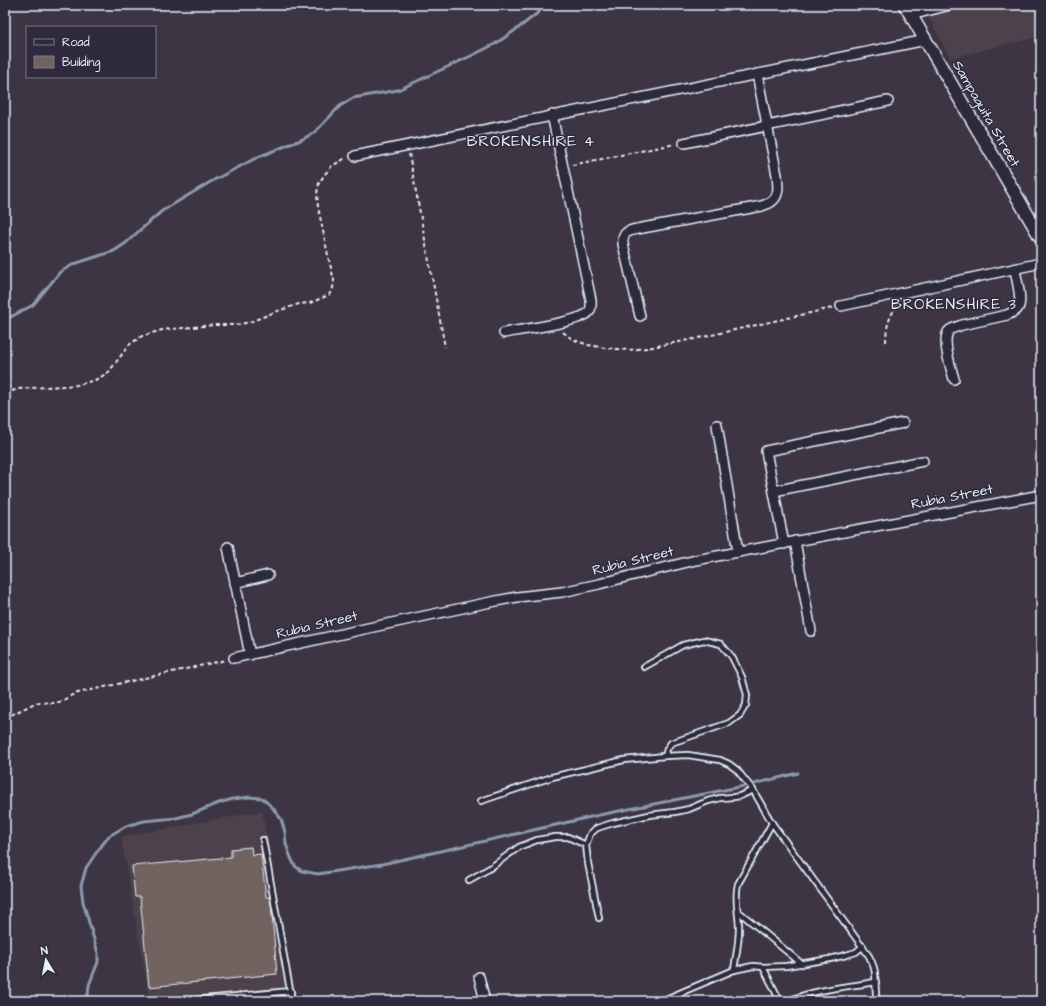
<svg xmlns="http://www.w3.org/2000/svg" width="1046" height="1006" viewBox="0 0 1046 1006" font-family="'Architects Daughter',sans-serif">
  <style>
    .built { fill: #4d434c }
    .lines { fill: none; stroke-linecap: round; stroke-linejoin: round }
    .stream { stroke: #8d99ac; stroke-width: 3 }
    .building { fill: #736360; stroke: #e8f1f8 }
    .service-casing { stroke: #e8f1f8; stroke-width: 8 }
    .minor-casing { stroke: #e8f1f8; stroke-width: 12 }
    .tertiary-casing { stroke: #e8f1f8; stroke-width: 15 }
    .path { stroke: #e8f1f8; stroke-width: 2; stroke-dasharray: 4 3; stroke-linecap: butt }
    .service { stroke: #2f2a3d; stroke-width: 4.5 }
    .minor { stroke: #2f2a3d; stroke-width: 9 }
    .tertiary { stroke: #2f2a3d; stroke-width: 12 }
    .labels { text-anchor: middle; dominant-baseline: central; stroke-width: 3; stroke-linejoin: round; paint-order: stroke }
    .street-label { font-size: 14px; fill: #e8f1f8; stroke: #2f2a3d }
    .neighbourhood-label { font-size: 15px; letter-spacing: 1px; fill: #e8f1f8; stroke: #2f2a3d }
  </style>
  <rect width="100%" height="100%" fill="#3d3544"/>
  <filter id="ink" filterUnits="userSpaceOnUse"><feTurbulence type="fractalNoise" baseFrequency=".025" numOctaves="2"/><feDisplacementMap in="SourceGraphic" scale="8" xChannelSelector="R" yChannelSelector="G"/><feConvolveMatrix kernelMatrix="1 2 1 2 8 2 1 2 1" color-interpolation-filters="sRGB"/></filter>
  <g filter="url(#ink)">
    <g class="built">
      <polygon points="976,5 1041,5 1041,36 950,58 929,16"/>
      <polygon points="262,811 297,1001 150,1001 121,837"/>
    </g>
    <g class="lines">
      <g class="stream">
        <polyline points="5,320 33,305 60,272 74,264 114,251 126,243 139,231 162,211 212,181 258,157 303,139 315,132 340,106 353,98 398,90 473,55 495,44 517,29 539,12 543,5"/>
        <polyline points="754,784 798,773"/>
        <polyline points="88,1001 88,995 89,985 98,962 98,953 83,902 81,886 86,868 96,853 109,836 126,826 144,821 176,818 192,814 219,803 233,799 249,797 262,798 272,807 281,819 285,832 286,844 291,858 295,866 302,871 318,874 382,864 454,848 604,814 744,786"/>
      </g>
    </g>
    <polygon class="building" points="251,847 252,855 261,854 266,897 269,897 271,903 277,974 149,987 140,897 135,897 132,866 231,857 231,849"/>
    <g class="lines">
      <defs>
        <g id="service">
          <polyline points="644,667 683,645 704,640 721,644 732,657 742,677 747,695 746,705 740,715 729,723 671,743 667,749 665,756"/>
          <path d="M481,801L552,777L624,760L665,756L688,755L720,760L729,764L737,770L753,790L772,823L869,956C872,962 875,968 875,974C876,983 875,992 877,1001"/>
          <polyline points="263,840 292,1001"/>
          <polyline points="469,880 490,868 519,847 537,840 555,837 568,837 586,845"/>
          <polyline points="738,911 802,964"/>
          <polyline points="599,918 588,863 586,845 590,834 597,828 613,823 649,815 675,812 689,809 708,801 720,798 734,797 740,796 753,790"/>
          <polyline points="763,967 780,1001"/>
          <path d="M734,970C736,956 739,942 739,928C739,914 734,899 738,884L772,823"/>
          <polyline points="183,1001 291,991"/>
          <polyline points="661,1001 734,970 753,966 763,967 786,966 830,959 846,955 856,952 863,946"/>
          <path d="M788,1001C815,989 846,987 876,982"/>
        </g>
        <g id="minor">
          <polyline points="911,15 950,5"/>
          <polyline points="684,143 888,101"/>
          <polyline points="355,156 926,40"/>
          <polyline points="841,306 1041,263"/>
          <path d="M640,316L623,244C622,233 627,231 637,229L762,206C764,205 768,204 771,202C780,196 778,185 777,175L757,74"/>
          <path d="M504,333C519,330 581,322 589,312C592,308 591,304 591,300L552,115"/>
          <path d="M954,379C951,368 942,342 948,332C950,328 957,327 962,325L1007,315C1011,313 1016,312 1018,308C1023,301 1016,278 1015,269"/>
          <polyline points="717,425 738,552"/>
          <polyline points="774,491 923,461"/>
          <polyline points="795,541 811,631"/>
          <polyline points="784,544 766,451 903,423"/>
          <polyline points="228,547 250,655"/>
          <polyline points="235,583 268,575"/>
          <polyline points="234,658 373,627 486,603 517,597 562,592 599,584 630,576 696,560 1041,495"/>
          <polyline points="479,977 485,1001"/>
        </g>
        <polyline id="tertiary" points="905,5 1041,238"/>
      </defs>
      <use href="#service" class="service-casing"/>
      <use href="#minor" class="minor-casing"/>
      <use href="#tertiary" class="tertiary-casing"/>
      <g class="path">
        <polyline points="409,154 445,347"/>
        <polyline points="572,165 675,144"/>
        <polyline points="563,332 572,339 588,345 606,348 628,350 647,348 694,339 832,308"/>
        <path d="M886,342C886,327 889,314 900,303"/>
        <polyline points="5,393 19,389 77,385 95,380 108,373 129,345 142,336 162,330 214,325 236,325 250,322 275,312 299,304 310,303 329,295 333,288 334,280 329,260 318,207 317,193 319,183 325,174 332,166 346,158"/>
        <polyline points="5,718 35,703 40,702 49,703 55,703 62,701 74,694 82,692 226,660"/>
      </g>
      <use href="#service" class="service"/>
      <use href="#minor" class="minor"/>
      <use href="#tertiary" class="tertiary"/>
    </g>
  </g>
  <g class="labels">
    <g class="street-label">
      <text transform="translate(986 114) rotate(60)">Sampaguita Street</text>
      <text transform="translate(952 497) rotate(-11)">Rubia Street</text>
      <text transform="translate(633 561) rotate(-14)">Rubia Street</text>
      <text transform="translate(317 625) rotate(-13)">Rubia Street</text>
    </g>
    <g class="neighbourhood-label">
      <text x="531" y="141">BROKENSHIRE 4</text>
      <text x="954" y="304">BROKENSHIRE 3</text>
    </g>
  </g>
  <rect width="1046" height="1006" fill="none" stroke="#2f2a3d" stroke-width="20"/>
  <rect x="10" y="10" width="1026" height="986" fill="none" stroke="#e8f1f8" stroke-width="1.5" filter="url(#ink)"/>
  <rect x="26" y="26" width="130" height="52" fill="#2f2a3d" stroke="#797a88"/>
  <rect x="34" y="39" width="20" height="6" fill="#2f2a3d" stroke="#797a88"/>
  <text x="62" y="46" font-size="12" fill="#e8f1f8">Road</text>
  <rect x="34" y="56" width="20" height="12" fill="#736360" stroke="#797a88"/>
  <text x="62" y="66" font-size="12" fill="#e8f1f8">Building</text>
  <g transform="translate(46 960) rotate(350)" stroke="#2f2a3d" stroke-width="3" paint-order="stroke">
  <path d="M0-3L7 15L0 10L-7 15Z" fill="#e8f1f8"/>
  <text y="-6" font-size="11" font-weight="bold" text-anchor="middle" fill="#e8f1f8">N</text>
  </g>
</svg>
